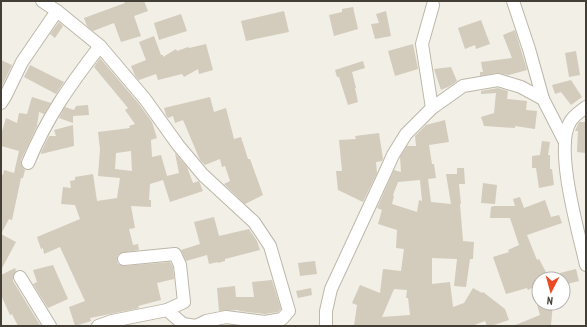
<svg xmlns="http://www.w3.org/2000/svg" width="587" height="327" viewBox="0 0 587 327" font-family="'PT Sans Narrow',sans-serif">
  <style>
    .building { fill: #d3cbbc; fill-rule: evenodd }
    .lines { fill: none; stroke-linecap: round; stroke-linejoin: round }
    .minor-casing { stroke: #bdb7a9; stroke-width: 14 }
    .minor { stroke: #fff; stroke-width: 12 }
  </style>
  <rect width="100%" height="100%" fill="#f2efe6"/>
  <g class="building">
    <polygon points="124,1 144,1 148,11 134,16 141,36 121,42 114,23 93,31 87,26 84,18 125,3"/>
    <polygon points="353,7 358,29 334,36 329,15 342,12 342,9"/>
    <polygon points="284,11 289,32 246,41 241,21"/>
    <polygon points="386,11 391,36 375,39 371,24 379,23 376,14"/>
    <polygon points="181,14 187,31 159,40 154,23"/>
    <polygon points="481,20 490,44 476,49 475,45 465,49 458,28"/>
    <polygon points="59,22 63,26 55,38 50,34"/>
    <polygon points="515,30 527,70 509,75 497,73 480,76 480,72 483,72 481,62 512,58 503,35"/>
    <polygon points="154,36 161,55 163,55 163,57 176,49 177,51 188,47 189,48 206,44 213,70 199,74 198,69 184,77 182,74 158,80 156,74 139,80 135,76 131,66 146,60 139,42"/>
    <polygon points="413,44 418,69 395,76 388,51"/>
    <polygon points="576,51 580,75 569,77 565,53"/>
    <path d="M100,58L139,104L152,122L157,138L151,140L152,157L161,155L167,176L179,173L175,153L187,167L193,183L199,181L203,191L170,202L163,180L150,184L149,200H151V207L131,206L135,228L129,229L133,245L138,244L139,250L120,253L117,256V260L118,264L124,266L170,262L173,267L174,279L157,283L161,300L138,306L139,308L135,309L90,318L91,321L75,326L69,307L85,301L60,247L44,254L43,248L41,249L37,237L80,219L75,205L61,204L63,187L71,188L70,181L75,180V177L93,174L97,201L117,198L120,178L98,176L100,149L98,132L130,128L129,126L135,124L125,110L128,108L94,67ZM131,151L132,171L115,169L116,153Z"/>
    <polygon points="1,60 12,65 1,88"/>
    <polygon points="363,61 365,68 352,72 356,88 355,88 358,102 348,105 339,77 337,77 335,70"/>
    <polygon points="30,65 64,82 56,94 24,77"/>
    <polygon points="451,67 457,81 450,86 441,90 434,69"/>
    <polygon points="571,80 582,97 571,105 561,92 555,94 552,85"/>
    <polygon points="498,88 508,91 507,99 527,101 526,110 537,111 535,129 515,126 515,128 484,126 481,117 494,113 496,93 481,94 481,91"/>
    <polygon points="32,97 51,103 44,114 39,112 37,126 21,160 22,167 25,170 23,178 21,178 12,220 9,219 1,234 16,242 1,270 1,174 3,175 4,170 14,173 19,151 1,146 1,135 6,118 17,123 19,113 27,114"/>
    <polygon points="210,97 214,112 226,108 234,139 241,137 248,159 250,159 263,195 245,204 224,184 230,181 225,166 222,167 220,159 205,165 200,160 183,120 175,123 173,116 168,118 166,115 164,108"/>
    <polygon points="88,105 89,115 73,116 73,123 59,118 65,107 74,110 76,106"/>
    <path d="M445,120L449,142L429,145L432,164H434L436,178L428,179L431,202L451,204L446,174H457V168H464L465,184H459L461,204H460L463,241L474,242L473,259H470L466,287L454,286L457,259L432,258V284L450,282L453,307L464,303L473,288L482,293L483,292L505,309L509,320L491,326H487L485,321L472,326H354L357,305L352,303L360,285L380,293L383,269L401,271L404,249L396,248L397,230L378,224L382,210L377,208L394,170L401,172L400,157L407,146H416L415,136L426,125ZM420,180L422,201L419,200L417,212L392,204L394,196L393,195L398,182ZM394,289L407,290L406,298H408L410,315L382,317Z"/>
    <polygon points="579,122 586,122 585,153 577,152 578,131 575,131"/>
    <polygon points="73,125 74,146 41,154 41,152 49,136 56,136 54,130"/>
    <polygon points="379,133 383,159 382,161 376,162 377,173 363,202 338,190 336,171 342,171 339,140 356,139 355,136"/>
    <polygon points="542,141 550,142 548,155 550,155 550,169 552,169 554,185 539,188 536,168 532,168 532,156 540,155"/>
    <polygon points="483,183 497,185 495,204 481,203"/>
    <polygon points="520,197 524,208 545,200 551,217 559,215 562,223 527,235 537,260 539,259 548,276 576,269 579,281 563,285 563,279 539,279 539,303 553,303 551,326 513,326 540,315 532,288 528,290 527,288 506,294 493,257 509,252 508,250 519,245 510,218 490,218 491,207 494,206 515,206 513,199"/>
    <polygon points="214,217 219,236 249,229 257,241 260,250 225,259 225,261 218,263 218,262 209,264 207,255 186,261 181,250 200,244 194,222"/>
    <polygon points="315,261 317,274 300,276 298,263"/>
    <polygon points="53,265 68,299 48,308 33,284 37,282 33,270"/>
    <polygon points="15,268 16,271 13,277 13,281 40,325 38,326 18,326 12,314 10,315 1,295 1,275"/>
    <polygon points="272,280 281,309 278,312 265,314 239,311 239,310 219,311 217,288 235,286 236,297 254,297 252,282"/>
    <polygon points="311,288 312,295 298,298 296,291"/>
  </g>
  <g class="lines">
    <defs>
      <g id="minor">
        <polyline points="42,1 57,11 100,46 145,99 178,145 203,175 254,222 270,246 289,311 282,319 265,322 226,317 206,321 196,326 183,324 167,310 112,321 98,326"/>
        <polyline points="513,1 529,49 543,99"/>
        <polyline points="1,103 6,95 22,62 57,11"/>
        <path d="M586,107C581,111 573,116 570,122C554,148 579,234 586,265"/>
        <polyline points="432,108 422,44 433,5"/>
        <path d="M28,163C47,117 70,85 100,46"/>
        <polyline points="124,259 175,254 180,265 184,302 167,310"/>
        <polyline points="20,277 50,326"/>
        <polyline points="326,326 326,311 331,289 384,175 393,155 406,134 432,108 463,86 498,80 521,87 543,99 565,142"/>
      </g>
    </defs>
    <use href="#minor" class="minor-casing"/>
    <use href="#minor" class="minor"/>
  </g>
  <rect width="587" height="327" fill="none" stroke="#443f36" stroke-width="4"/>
  <g transform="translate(551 291) rotate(186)"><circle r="19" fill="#ffffff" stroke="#b4b2af"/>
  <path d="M0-3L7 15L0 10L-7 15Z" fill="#eb4b24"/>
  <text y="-6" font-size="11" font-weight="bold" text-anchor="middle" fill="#443f36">N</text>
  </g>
</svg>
